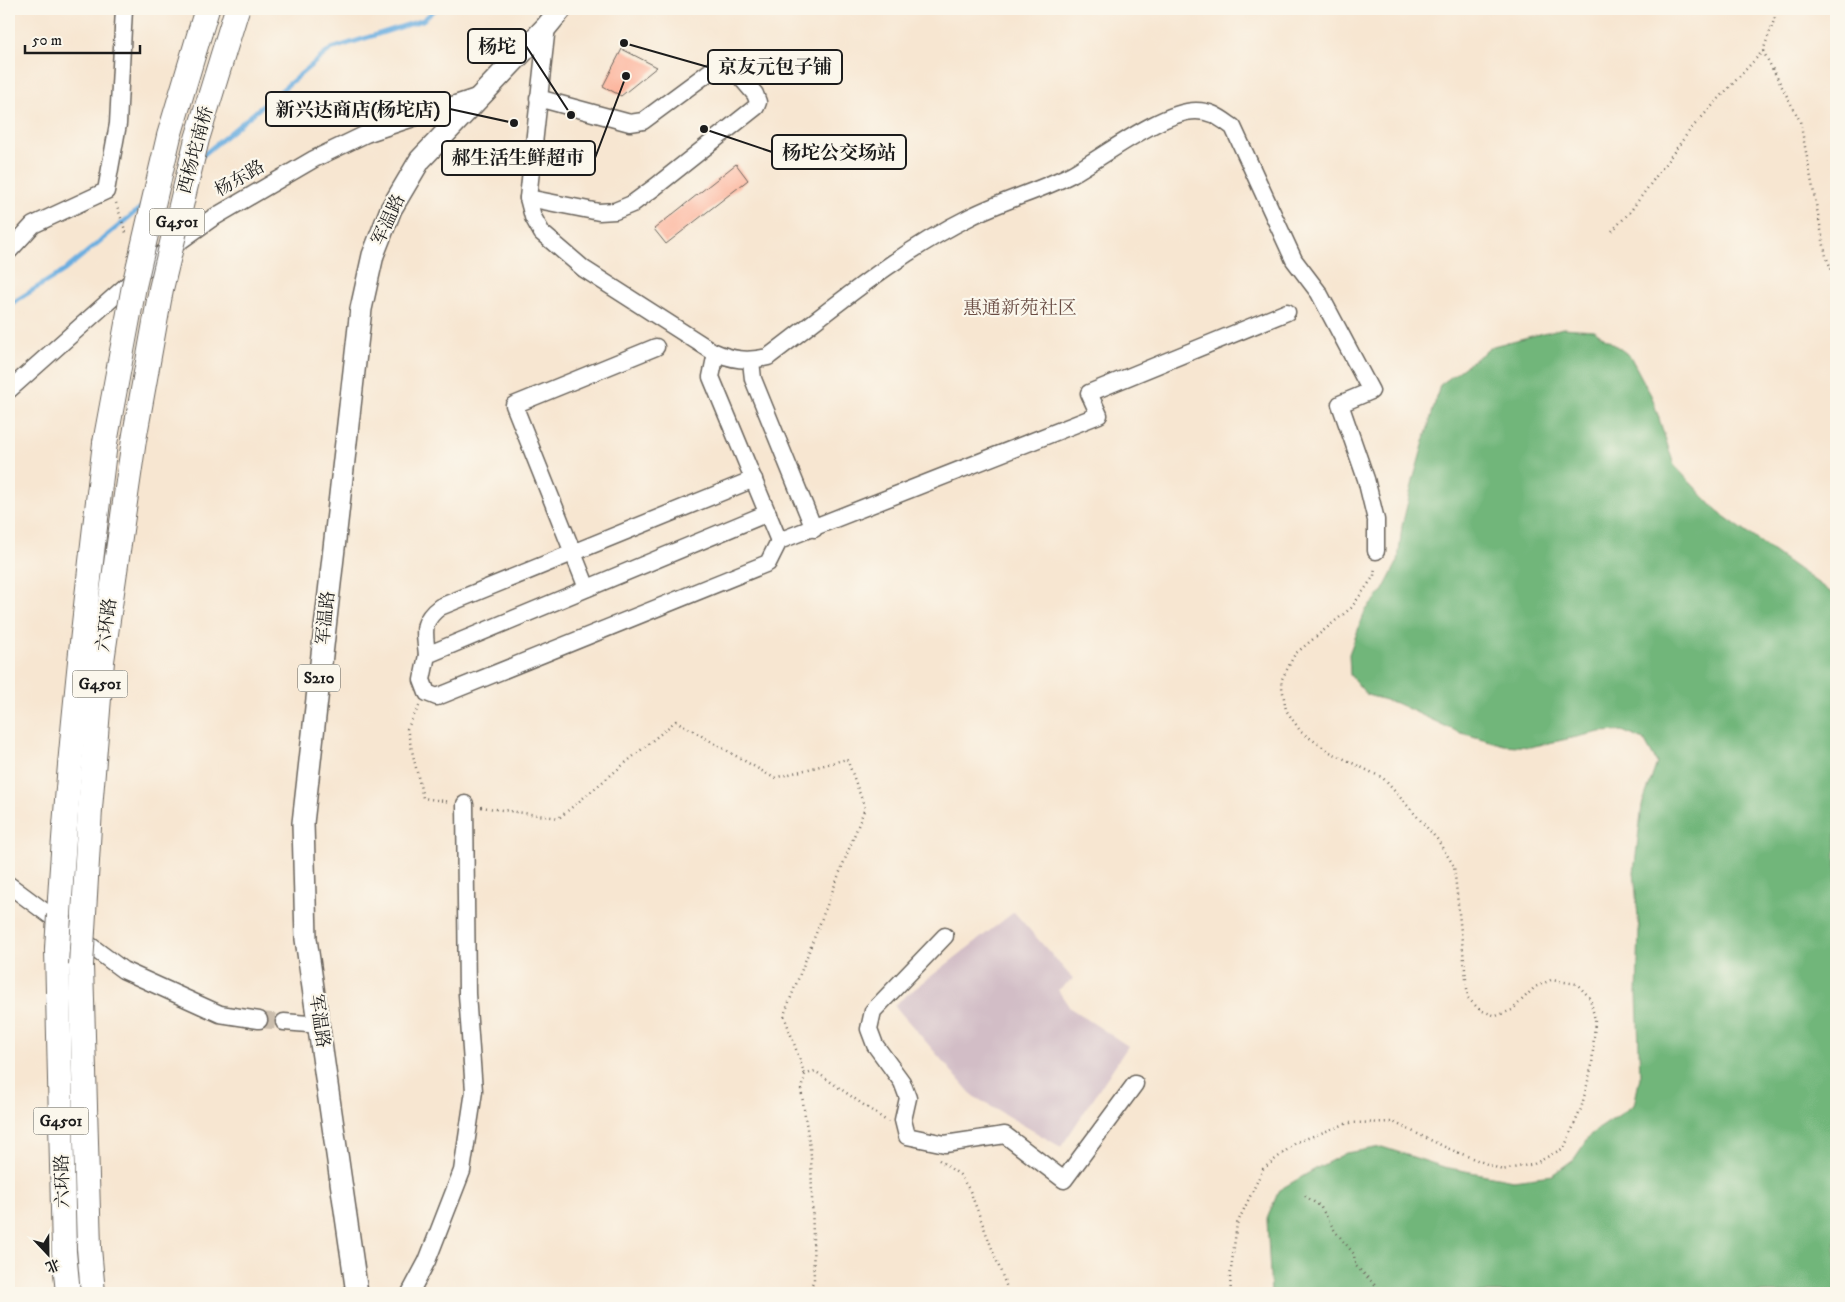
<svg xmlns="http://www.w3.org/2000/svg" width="1845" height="1302" viewBox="0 0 1845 1302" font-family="'IM FELL DW Pica','Noto Serif SC',serif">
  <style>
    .industrial { fill: #d2bdc6 }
    .forest { fill: #71b67a; stroke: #46694b }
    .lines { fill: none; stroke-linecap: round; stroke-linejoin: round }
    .stream { stroke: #6baee0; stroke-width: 4.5 }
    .building { fill: #fdab92 }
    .minor-tunnel { stroke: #cbbead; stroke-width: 16; stroke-dasharray: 16 8; stroke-linecap: butt }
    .minor-casing { stroke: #69635b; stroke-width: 19 }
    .major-casing { stroke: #69635b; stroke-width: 24 }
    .highway-casing { stroke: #69635b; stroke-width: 26 }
    .path { stroke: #69635b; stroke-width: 2.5; stroke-dasharray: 1 4; stroke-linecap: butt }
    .minor { stroke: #fff; stroke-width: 16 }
    .major { stroke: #fff; stroke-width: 21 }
    .highway { stroke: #fff; stroke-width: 24 }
    .highway-bridge-casing { stroke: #69635b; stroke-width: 26; stroke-linecap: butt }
    .highway-bridge { stroke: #fff; stroke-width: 24 }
    .labels { text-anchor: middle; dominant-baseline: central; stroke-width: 4.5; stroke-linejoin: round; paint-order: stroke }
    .shield { fill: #fbf7ec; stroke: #5f5e5a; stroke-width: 1 }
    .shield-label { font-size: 16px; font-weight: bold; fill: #1c1c1c }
    .street-label { font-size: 18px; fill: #1c1c1c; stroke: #fbf7ec }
    .neighbourhood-label { font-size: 19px; fill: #6b4e45; stroke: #fbf7ec }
    .leader { fill: none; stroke: #1c1c1c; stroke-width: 2 }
    .callout-dot { fill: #1c1c1c; stroke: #fbf7ec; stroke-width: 2 }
    .callout { fill: #fbf7ec; stroke: #1c1c1c; stroke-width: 2 }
    .callout-label { font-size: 19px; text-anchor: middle; font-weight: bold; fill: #1c1c1c }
  </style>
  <rect width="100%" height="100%" fill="#fbf7ec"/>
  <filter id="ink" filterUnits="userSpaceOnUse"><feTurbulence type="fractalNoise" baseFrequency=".02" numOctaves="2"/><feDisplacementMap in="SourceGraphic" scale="10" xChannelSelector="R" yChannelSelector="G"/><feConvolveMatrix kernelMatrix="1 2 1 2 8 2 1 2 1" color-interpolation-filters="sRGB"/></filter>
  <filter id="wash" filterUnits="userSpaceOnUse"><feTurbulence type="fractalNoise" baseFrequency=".0096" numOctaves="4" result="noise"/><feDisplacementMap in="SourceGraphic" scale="20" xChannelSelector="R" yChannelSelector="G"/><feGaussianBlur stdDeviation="1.12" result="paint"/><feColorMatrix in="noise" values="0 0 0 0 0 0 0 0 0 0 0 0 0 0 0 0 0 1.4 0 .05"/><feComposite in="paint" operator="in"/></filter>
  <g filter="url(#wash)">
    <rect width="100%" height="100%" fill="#f7e6d1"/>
    <polygon class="industrial" points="1014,912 1073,979 1058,990 1070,1008 1128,1046 1061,1147 973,1096 894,1005"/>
    <polygon class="forest" points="1563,328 1594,330 1630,356 1652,397 1674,465 1718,512 1836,596 1836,1293 1271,1293 1267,1219 1279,1190 1319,1167 1346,1153 1382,1147 1444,1167 1513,1180 1552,1175 1574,1159 1591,1134 1634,1105 1640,1077 1637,994 1639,928 1634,872 1642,805 1657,763 1644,740 1622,731 1600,732 1530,747 1504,745 1458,732 1396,703 1367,695 1350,675 1349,654 1365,611 1382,592 1398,561 1402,526 1414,477 1440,385 1493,346"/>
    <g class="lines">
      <g class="stream">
        <polyline points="202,156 331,49 423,20 436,9"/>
        <polyline points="9,305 65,270 144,205"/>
      </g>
    </g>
    <g id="blocks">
      <g class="building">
        <polygon points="622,49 657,67 621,96 603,86"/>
        <polygon points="736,164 748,180 666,244 654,229"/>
      </g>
    </g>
  </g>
  <g filter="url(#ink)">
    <use href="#blocks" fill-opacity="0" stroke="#69635b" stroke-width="1"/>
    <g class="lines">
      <polyline class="minor-tunnel" points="259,1020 284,1022"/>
      <defs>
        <g id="minor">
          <path d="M547,26L528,198L533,217L542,233L584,269L712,351C732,360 747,362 768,357C833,308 897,253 970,217C1003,200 1040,191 1072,174C1103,157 1162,111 1196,111C1212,111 1220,118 1233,127L1294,260L1319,293L1371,391L1340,404L1366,479L1376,520V551"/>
          <polyline points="528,198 599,212 615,211 632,204 655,187 756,107 758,102 755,94 731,66 716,67 643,121 630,123 538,98"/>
          <polyline points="9,251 33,225 106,191 118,124 124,9"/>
          <polyline points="716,353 711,377 779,541"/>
          <polyline points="751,361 753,379 814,529"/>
          <polyline points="9,390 162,254 211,219 314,159 366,134 479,96"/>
          <polyline points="768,513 427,655 422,680 427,693 437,697 768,563 779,541 1099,415 1089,393 1287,312"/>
          <polyline points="587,588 514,405 656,347"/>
          <path d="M427,655C425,632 420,622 440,607L754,479"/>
          <polyline points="9,885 123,970 220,1014 259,1020"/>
          <polyline points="945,936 873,1011 869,1029 875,1045 902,1082 908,1098 903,1120 907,1136 945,1144 1005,1135 1064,1180 1135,1084"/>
          <polyline points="284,1022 320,1025"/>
          <polyline points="410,1293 427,1261 462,1171 474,1091 467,994 465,804"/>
        </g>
        <polyline id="major" points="357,1293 306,939 303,823 361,309 373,255 391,209 420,160 547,26 561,9"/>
        <g id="highway">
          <polyline points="200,32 207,9"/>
          <path d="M59,915C68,756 86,600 105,443"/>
          <polyline points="83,930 90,809 102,661 134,440"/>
          <polyline points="57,949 64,1252 68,1293"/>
          <polyline points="81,965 89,1248 93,1293"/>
        </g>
      </defs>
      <use href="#minor" class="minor-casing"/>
      <use href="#major" class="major-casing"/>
      <use href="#highway" class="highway-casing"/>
      <g class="path">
        <polyline points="1763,51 1800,121 1826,256 1836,281"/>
        <polyline points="116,203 126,233"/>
        <polyline points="1612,231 1630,212 1690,130 1763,51 1778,9"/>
        <polyline points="419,706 407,729 423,798 451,802"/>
        <polyline points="481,807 559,818 676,721 774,778 847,759 865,808 784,1015 805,1075"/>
        <polyline points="939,1160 960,1175 970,1191 1009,1293"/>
        <polyline points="1305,1196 1320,1206 1335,1231 1354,1254 1355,1265 1383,1293"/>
        <polyline points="808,1293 814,1280 811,1155 801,1089 805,1075 815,1071 888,1122"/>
        <polyline points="1231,1293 1230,1277 1237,1224 1263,1169 1297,1142 1348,1123 1393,1122 1447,1148 1502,1170 1534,1164 1564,1148 1581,1109 1592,1065 1595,1020 1590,998 1577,984 1551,980 1535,987 1512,1010 1496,1016 1480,1010 1468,998 1454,866 1437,839 1383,778 1330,752 1301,732 1286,710 1281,681 1295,654 1351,608 1374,576 1375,566"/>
      </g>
      <use href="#minor" class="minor"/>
      <use href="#major" class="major"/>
      <use href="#highway" class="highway"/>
      <defs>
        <g id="highway-bridge">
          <polyline points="134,440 161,289 197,139 237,9"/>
          <polyline points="105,443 134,286 169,136 200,32"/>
          <polyline points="57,949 59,915"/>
          <polyline points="81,965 83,930"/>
        </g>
      </defs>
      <use href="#highway-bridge" class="highway-bridge-casing"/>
      <use href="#highway-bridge" class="highway-bridge"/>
    </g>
  </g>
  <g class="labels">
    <g class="shield">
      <rect x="149.5" y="208.5" width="55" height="27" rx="4"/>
      <rect x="298" y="664.5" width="42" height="27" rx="4"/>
      <rect x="72.5" y="670.5" width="55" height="27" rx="4"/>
      <rect x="33.5" y="1107.5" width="55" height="27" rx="4"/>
    </g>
    <g class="shield-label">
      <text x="177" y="222">G4501</text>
      <text x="319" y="678">S210</text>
      <text x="100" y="684">G4501</text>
      <text x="61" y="1121">G4501</text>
    </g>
    <g class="street-label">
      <text transform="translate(196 150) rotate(-75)">西杨坨南桥</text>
      <text transform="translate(240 179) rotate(-30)">杨东路</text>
      <text transform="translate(389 220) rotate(-65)">军温路</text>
      <text transform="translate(326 618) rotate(-84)">军温路</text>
      <text transform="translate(107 625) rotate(-82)">六环路</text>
      <text transform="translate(319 1021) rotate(82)">军温路</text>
      <text transform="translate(63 1181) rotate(-91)">六环路</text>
    </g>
    <g class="neighbourhood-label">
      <text x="1020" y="308">惠通新苑社区</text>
    </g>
  </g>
  <path class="leader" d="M571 115L526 46M624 43L708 67M514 123L450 109M704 129L772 152M626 76L595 158"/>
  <g class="callout-dot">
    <circle cx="571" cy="115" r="5"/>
    <circle cx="624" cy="43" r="5"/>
    <circle cx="514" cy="123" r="5"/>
    <circle cx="704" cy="129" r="5"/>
    <circle cx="626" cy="76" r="5"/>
  </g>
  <g class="callout">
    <rect x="468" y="29" width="58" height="34" rx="5"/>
    <rect x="708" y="50" width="134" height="34" rx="5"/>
    <rect x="266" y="92" width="184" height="34" rx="5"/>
    <rect x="772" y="135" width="134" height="34" rx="5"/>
    <rect x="442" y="141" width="153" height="34" rx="5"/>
  </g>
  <g class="callout-label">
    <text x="497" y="53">杨坨</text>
    <text x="775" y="73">京友元包子铺</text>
    <text x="358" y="116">新兴达商店(杨坨店)</text>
    <text x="839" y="159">杨坨公交场站</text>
    <text x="518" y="164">郝生活生鲜超市</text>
  </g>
  <rect width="1845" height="1302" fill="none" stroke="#fbf7ec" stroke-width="30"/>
  <g transform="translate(48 1254) rotate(158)" stroke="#fbf7ec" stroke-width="4" paint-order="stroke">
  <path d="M0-4L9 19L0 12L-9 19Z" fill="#1c1c1c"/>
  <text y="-8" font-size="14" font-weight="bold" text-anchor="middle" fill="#1c1c1c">北</text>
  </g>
  <path d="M25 45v8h115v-8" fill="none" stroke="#1c1c1c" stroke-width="2.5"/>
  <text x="32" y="45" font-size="15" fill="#1c1c1c" stroke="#fbf7ec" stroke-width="4" paint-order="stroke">50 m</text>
</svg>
